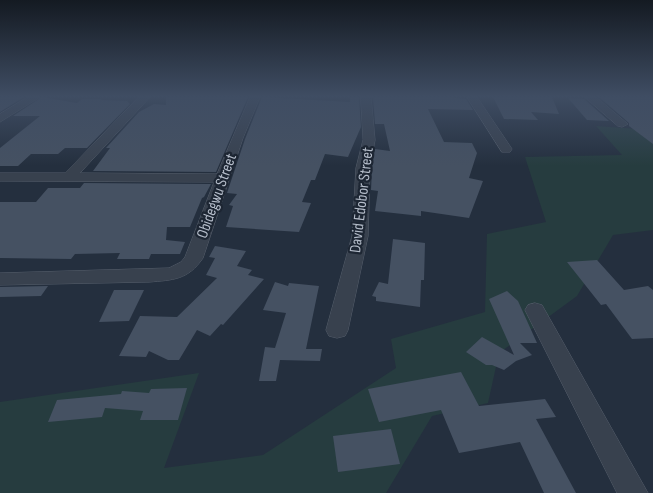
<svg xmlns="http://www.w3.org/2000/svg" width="653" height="493" viewBox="0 0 653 493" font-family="'Sofia Sans Condensed',sans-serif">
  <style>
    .green { fill: #263c3f }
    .building { fill: #455162 }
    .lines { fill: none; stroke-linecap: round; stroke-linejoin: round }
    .minor-casing { stroke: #565f6c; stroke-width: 1 }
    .minor { fill: #38414e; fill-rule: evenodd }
    .labels { text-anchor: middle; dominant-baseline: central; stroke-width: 4.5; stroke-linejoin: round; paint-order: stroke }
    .street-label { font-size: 16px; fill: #b4bcc9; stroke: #1d2633 }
  </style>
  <rect width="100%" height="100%" fill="#242f3e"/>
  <polygon class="green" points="596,126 653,130 653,230 613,235 577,296 499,353 488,403 432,416 386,493 0,493 0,402 199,373 164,468 263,455 396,368 391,339 485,312 487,234 546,222 525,157 622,155"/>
  <g class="building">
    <polygon points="0,97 24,97 0,112"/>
    <polygon points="42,97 77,103 82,99 102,99 100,100 127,101 130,104 87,148 65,148 58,154 31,154 18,166 0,166 0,148 40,116 13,116"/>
    <polygon points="166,97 248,97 216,172 93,171 110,148 106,148 139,112 154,104 166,105"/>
    <polygon points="262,97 350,102 350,97 359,97 361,127 348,157 325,154 315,180 311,180 302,202 311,203 299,232 226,227 233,206 229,205 237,194 227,193 245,139"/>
    <polygon points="373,97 446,97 466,99 473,110 428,109 444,142 472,143 477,153 469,178 483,181 469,218 421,211 421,216 375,211 378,191 371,190 372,168 375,149 390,151 384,124 375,124"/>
    <polygon points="493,97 552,97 559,114 531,112 538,120 504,119"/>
    <polygon points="599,97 653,97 653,144 629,126 629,123"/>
    <polygon points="568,98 584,99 609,121 587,120"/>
    <polygon points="84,183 211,184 204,197 202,198 190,227 167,227 166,240 185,242 180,254 151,254 149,259 117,259 120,253 75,254 71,259 0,258 0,202 36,202 48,188 80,188"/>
    <polygon points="393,239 425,243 424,280 421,280 420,307 376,301 376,297 372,296 379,282 388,284"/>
    <polygon points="215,246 246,251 237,266 252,270 248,275 264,279 223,325 221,324 210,336 197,330 179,360 168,360 149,351 146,357 119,356 140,316 177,317 217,278 206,275 215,258 209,257"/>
    <polygon points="597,260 624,290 648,286 653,290 653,338 632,339 606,304 601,305 567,262"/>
    <polygon points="275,282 288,286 289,283 319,286 306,349 322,349 320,361 280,360 276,381 259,381 265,347 275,348 286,313 263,310"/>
    <polygon points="48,286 41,296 0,297 0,287"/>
    <polygon points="114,290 144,290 129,321 99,322"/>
    <polygon points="507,291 518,301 537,343 520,343 532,355 516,361 504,370 492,365 486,365 466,352 482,337 514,355 489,299"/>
    <polygon points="461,372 479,406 545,399 556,417 536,419 576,493 544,493 520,442 459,453 441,410 379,422 368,389"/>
    <polygon points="187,388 178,420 140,420 143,411 105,408 102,417 48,422 57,400 121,394 122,391 149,393 151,389"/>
    <polygon points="391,429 400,464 338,472 333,436"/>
  </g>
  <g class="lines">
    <defs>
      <g id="minor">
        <polygon points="28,97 40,97 0,122 0,114"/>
        <path d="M139,97H150L80,173L217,174L250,97H260L243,138L203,258C188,280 173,280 149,282L0,285V273L169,268L181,262L185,257L214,182L0,181V173H65Z"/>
        <polygon points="361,97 371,97 375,140 370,168 368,236 348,330 345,336 337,338 329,336 326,330 352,236 356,168 363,140"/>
        <polygon points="467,97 477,97 512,149 510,152 502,152"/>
        <polygon points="585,97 596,97 628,124 622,127 618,126"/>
        <polygon points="535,303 542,305 648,493 617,493 525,310 528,305"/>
      </g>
    </defs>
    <use href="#minor" class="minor-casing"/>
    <use href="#minor" class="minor"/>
  </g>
  <linearGradient id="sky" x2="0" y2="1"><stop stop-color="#141a22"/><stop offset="0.58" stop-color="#3f4d63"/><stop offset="1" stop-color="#3f4d63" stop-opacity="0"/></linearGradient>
  <rect width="653" height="166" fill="url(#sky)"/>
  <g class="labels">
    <g class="street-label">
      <text transform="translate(217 196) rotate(-70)">Obidegwu Street</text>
      <text transform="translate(362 200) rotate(-83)">David Edobor Street</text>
    </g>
  </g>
</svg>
